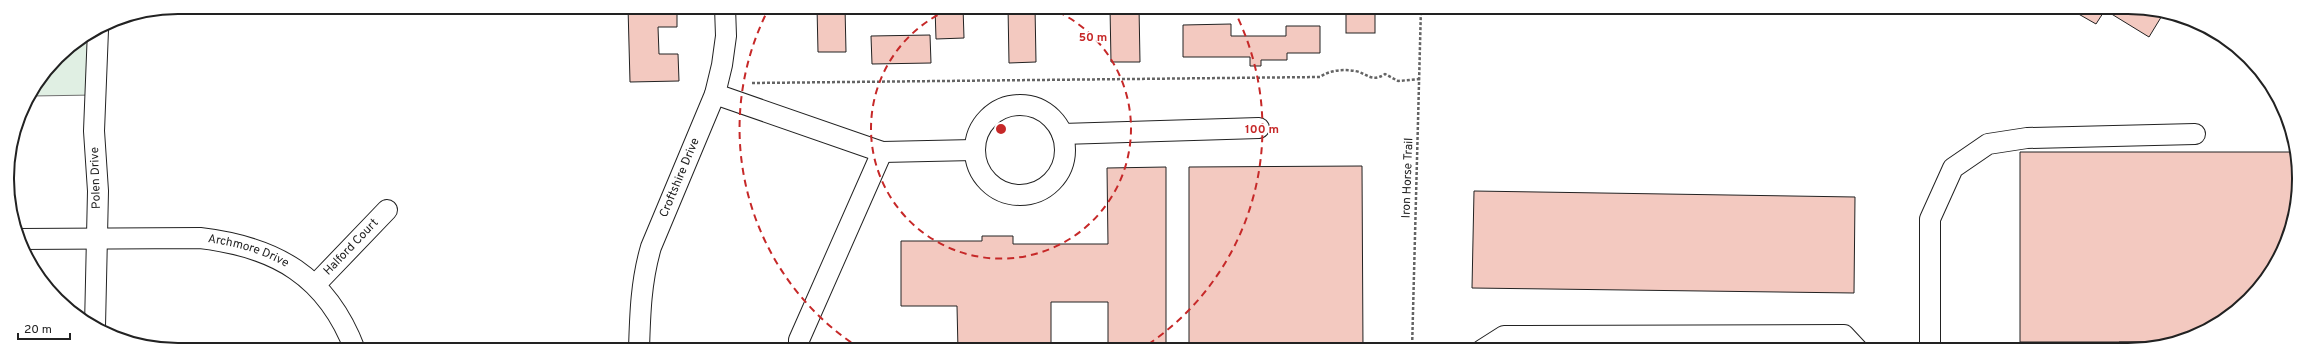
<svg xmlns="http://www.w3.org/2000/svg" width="2306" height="357" viewBox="0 0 2306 357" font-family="Overpass,sans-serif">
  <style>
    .green { fill: #e0efe3; stroke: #6f6f6f }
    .building { fill: #f3c9c0; stroke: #222 }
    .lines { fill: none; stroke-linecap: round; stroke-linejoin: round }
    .minor-casing { stroke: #222; stroke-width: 22 }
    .path { stroke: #646464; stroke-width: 2.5; stroke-dasharray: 3 2; stroke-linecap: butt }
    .minor { stroke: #fff; stroke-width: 20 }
    .ring { fill: none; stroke: #c62828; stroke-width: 2; stroke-dasharray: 7 5 }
    .labels { text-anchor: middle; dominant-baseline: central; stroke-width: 3; stroke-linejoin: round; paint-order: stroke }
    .street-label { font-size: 12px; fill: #222; stroke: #fff }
    .rim { fill: none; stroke: #222; stroke-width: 2 }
    .centre { fill: #c62828; stroke: #fff; stroke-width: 2 }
    .ring-label { font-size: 12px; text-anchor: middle; font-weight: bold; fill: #c62828; stroke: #fff; stroke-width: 3; stroke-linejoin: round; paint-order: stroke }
  </style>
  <rect width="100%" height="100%" fill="#fff"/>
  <polygon class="green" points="98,30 95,95 32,96 57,57"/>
  <g class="building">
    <polygon points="628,7 677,7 677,27 658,27 659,54 678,54 679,81 630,82"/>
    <polygon points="817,7 845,7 846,52 818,52"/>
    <polygon points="935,7 963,7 964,38 936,39"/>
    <polygon points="1008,7 1035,7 1036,62 1009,63"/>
    <polygon points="1110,7 1139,7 1140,62 1111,62"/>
    <rect x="1346" y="7" width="29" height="26"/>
    <polygon points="2078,7 2139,7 2163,14 2149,37 2105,10 2096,24 2075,12"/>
    <polygon points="1231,24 1231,36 1286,36 1286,26 1320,26 1320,53 1287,53 1287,60 1261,60 1261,66 1250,66 1250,57 1183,57 1183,25"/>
    <polygon points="2200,24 2204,25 2212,31 2208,34"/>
    <polygon points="930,35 931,63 872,64 871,36"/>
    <polygon points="2020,152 2292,152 2292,214 2281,254 2249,300 2203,332 2168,342 2020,342"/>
    <polygon points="1362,166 1363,350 1189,350 1189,167"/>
    <polygon points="1166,167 1166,350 1108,350 1108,302 1051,302 1051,346 1031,346 1031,350 958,350 957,306 901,306 901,241 982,241 982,236 1013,236 1013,244 1108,244 1107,168"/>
    <polygon points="1474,191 1855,197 1854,293 1472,288"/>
    <polygon points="2119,342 2168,342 2139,350 2119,350"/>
  </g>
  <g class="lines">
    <defs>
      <g id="minor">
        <polyline points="715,94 882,152 974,150"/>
        <circle cx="1020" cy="150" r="45"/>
        <polyline points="1062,134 1259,128"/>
        <path id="s1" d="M19,239L200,238C276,247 327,276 355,350"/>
        <path id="s2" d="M316,284L387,210"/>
        <polyline points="95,326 98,191 94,131 98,30"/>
        <path id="s3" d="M639,350C640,314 641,281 651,247L715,94L722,65L726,36L725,7"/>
        <polyline points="799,350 799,340 882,152"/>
        <polyline points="1482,350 1504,336 1844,335 1858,350"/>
        <polyline points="1930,350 1930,219 1953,168 1988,144 2027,138 2195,134"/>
      </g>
    </defs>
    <use href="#minor" class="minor-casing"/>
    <g class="path">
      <path d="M752,83L1320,77C1330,70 1343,69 1355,71C1367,73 1371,83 1385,74L1398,81L1420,79"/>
      <polyline points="1412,350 1421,7"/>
    </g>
    <use href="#minor" class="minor"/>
  </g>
  <g class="ring">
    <path d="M1047 7A130 130 0 1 1 955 7"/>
    <path d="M861 349A261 261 0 0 1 769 8M1233 8A261 261 0 0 1 1141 349"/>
  </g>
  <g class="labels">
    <g class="street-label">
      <text transform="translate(96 178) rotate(-92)">Polen Drive</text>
      <text stroke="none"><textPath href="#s3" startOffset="179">Croftshire Drive</textPath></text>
      <text transform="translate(1408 178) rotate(-88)">Iron Horse Trail</text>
      <text stroke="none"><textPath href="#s2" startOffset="51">Halford Court</textPath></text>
      <text stroke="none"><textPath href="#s1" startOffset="231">Archmore Drive</textPath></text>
    </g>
  </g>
  <path d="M0 0H2306V357H0ZM178 14H2128A164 164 0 0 1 2292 178V179A164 164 0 0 1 2128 343H178A164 164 0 0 1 14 179V178A164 164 0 0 1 178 14Z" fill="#fff" fill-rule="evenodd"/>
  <path class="rim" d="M178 14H2128A164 164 0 0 1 2292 178V179A164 164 0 0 1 2128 343H178A164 164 0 0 1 14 179V178A164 164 0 0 1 178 14Z"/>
  <circle cx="1001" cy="129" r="6" class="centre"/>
  <g class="ring-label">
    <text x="1093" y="41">50 m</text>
    <text x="1262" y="133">100 m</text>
  </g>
  <path d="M18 333v6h52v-6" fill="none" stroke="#222222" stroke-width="2"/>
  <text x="24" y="333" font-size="12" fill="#222222" stroke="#ffffff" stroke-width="3" paint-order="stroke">20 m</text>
</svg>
